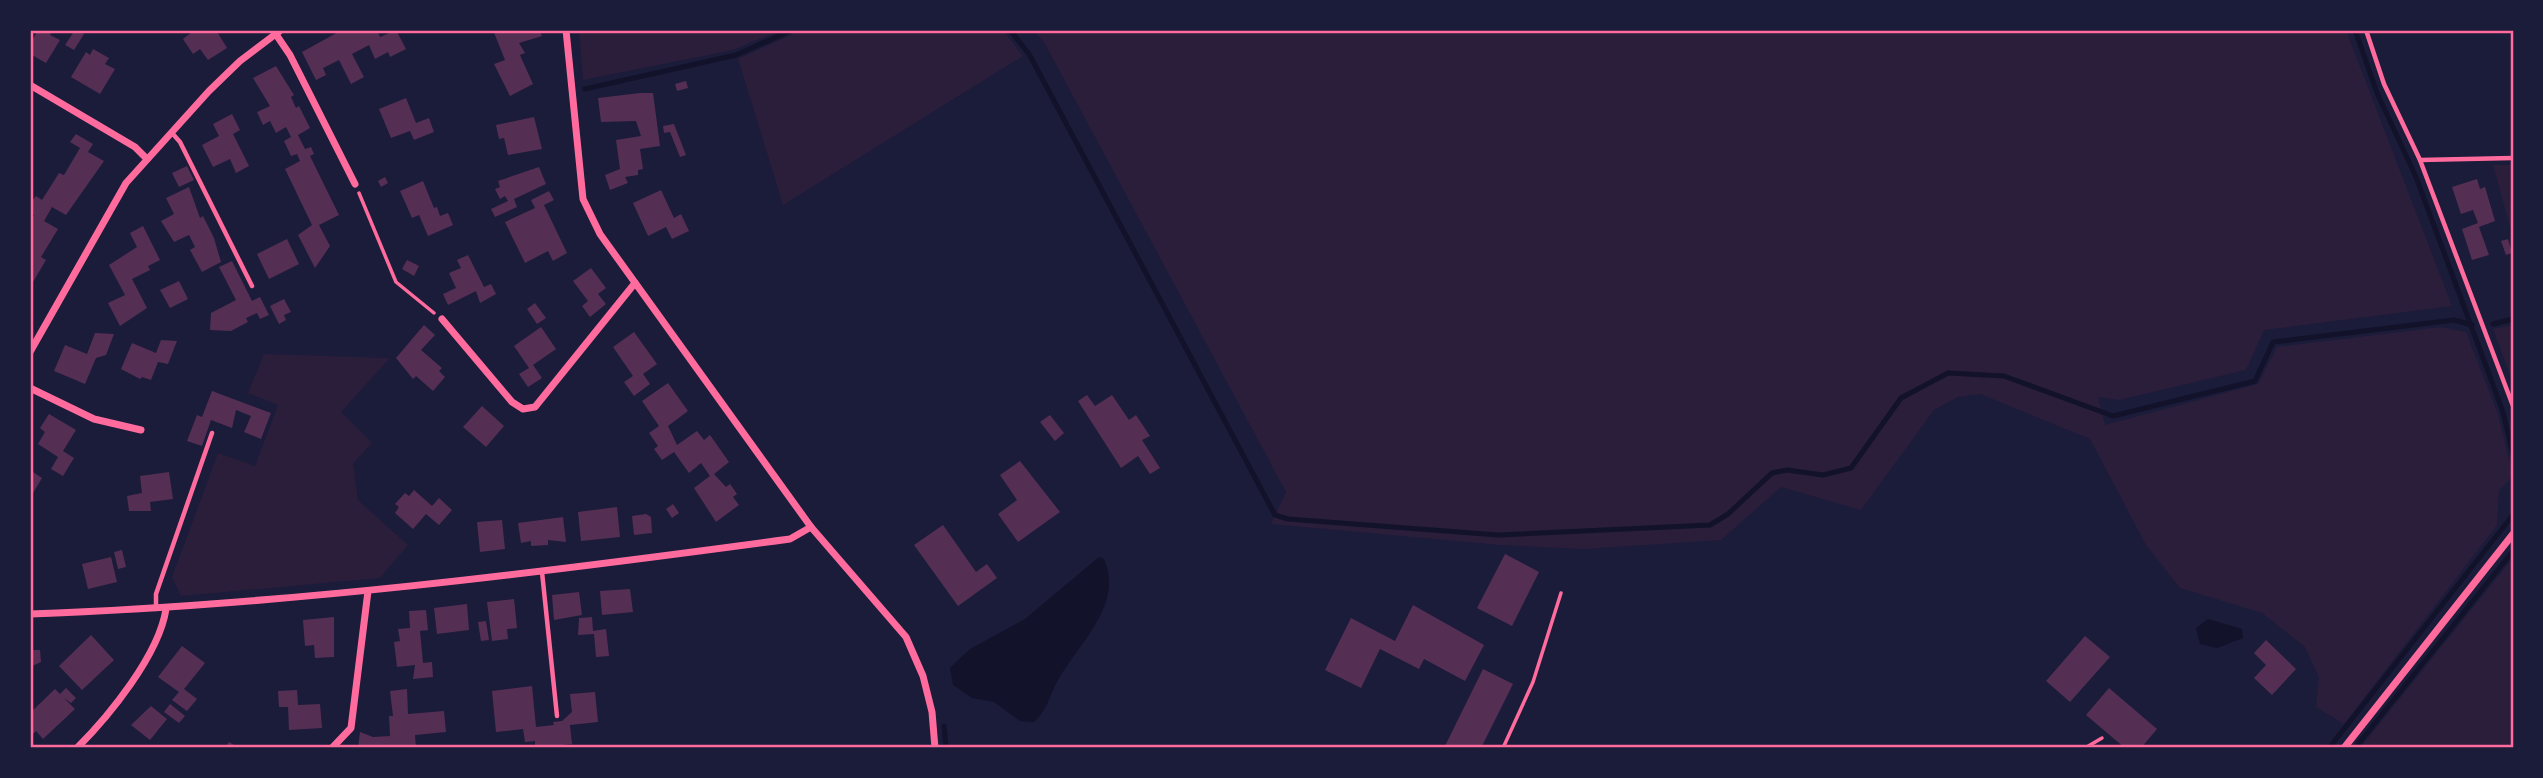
<svg xmlns="http://www.w3.org/2000/svg" width="2543" height="778" viewBox="0 0 2543 778" font-family="'IBM Plex Serif',serif">
  <style>
    .green { fill: #2a1e3b }
    .water { fill: #12122b }
    .lines { fill: none; stroke-linecap: round; stroke-linejoin: round }
    .stream { stroke: #12122b; stroke-width: 5 }
    .building { fill: #542f53 }
    .path { stroke: #ff6b9d; stroke-width: 3.5 }
    .service { stroke: #ff6b9d; stroke-width: 4.5 }
    .minor { stroke: #ff6b9d; stroke-width: 7 }
    .neatline { fill: none; stroke: #ff6b9d; stroke-width: 2.5 }
  </style>
  <rect width="100%" height="100%" fill="#1b1b3a"/>
  <g class="green">
    <polygon points="579,30 781,30 733,50 583,80"/>
    <polygon points="801,30 1003,30 1023,56 783,205 738,59"/>
    <polygon points="1034,30 2346,30 2452,306 2264,330 2246,370 2119,400 2098,397 2105,425 2258,384 2277,347 2440,327 2466,332 2498,414 2513,476 2499,490 2497,525 2344,724 2316,707 2319,677 2305,647 2262,613 2180,588 2146,545 2090,439 1980,394 1958,397 1934,410 1861,510 1781,487 1721,540 1584,549 1500,545 1271,524 1286,492 1045,44"/>
    <polygon points="2493,165 2513,165 2513,238"/>
    <polygon points="2513,325 2513,383 2493,329"/>
    <polygon points="264,354 390,358 341,412 372,443 353,464 358,500 408,545 380,578 181,596 172,577 218,453 255,466 278,405 248,393"/>
    <polygon points="2513,558 2513,748 2360,748"/>
  </g>
  <g class="water">
    <path d="M1099,557L1104,559C1124,604 1080,642 1058,680C1050,694 1047,711 1034,722L1020,721L994,702L972,698L953,685L950,668L970,649L1025,619Z"/>
    <polygon points="2208,619 2242,629 2243,638 2217,648 2200,644 2196,628"/>
  </g>
  <g class="lines">
    <g class="stream">
      <polyline points="1010,30 1029,54 1275,515 1288,519 1498,535 1710,525 1728,514 1772,473 1787,470 1823,475 1851,468 1901,398 1948,373 2004,376 2113,416 2255,381 2273,342 2454,320 2472,325"/>
      <polyline points="2355,30 2377,93 2416,177 2503,412 2513,455"/>
      <polyline points="585,89 736,55 792,30"/>
      <polyline points="2493,324 2513,319"/>
      <polyline points="944,726 946,748"/>
      <polyline points="2329,748 2513,515"/>
      <polyline points="2355,748 2513,551"/>
    </g>
  </g>
  <g class="building">
    <polygon points="38,30 50,30 52,31 50,35 60,40 46,63 30,54 30,44"/>
    <polygon points="75,30 84,34 74,50 65,45"/>
    <polygon points="191,30 216,30 227,48 208,60 200,49 193,54 183,39 192,32"/>
    <polygon points="342,30 377,30 380,37 396,30 406,49 390,57 388,52 375,59 369,45 352,54 364,77 351,84 339,60 323,68 326,75 316,80 302,52"/>
    <polygon points="493,30 534,30 535,33 540,32 542,36 519,43 525,53 520,55 533,84 510,96 494,64 505,60"/>
    <polygon points="93,49 109,58 105,64 115,69 100,94 71,77 86,52 90,55"/>
    <polygon points="276,66 294,95 291,97 296,108 299,106 310,128 298,135 305,149 311,147 314,154 310,156 339,215 319,225 330,246 315,268 298,235 312,225 285,169 300,161 297,154 291,156 284,141 291,137 286,127 276,133 270,121 263,125 257,112 270,106 253,78"/>
    <polygon points="686,81 688,88 677,91 675,84"/>
    <polygon points="640,93 653,93 660,146 640,149 643,169 638,170 638,175 625,177 628,183 610,190 605,175 620,169 616,140 641,136 636,121 601,122 598,98"/>
    <polygon points="406,98 416,123 429,118 434,132 414,140 410,131 391,138 379,109"/>
    <polygon points="232,114 240,130 233,134 249,166 236,173 230,159 213,167 202,145 219,136 213,124"/>
    <polygon points="534,117 542,149 508,155 504,138 499,139 496,125"/>
    <polygon points="674,124 686,155 680,157 670,132 664,133 663,126"/>
    <polygon points="76,134 93,144 88,152 104,161 66,215 52,207 44,221 58,229 41,257 46,260 30,287 30,222 34,215 30,213 30,203 36,196 42,200 59,173 64,175 80,148 70,142"/>
    <polygon points="187,166 194,180 179,187 172,173"/>
    <polygon points="539,167 546,184 514,199 517,207 495,217 491,209 508,201 505,196 500,199 495,189 500,187 498,181"/>
    <polygon points="385,177 388,183 381,187 378,181"/>
    <polygon points="2477,179 2480,189 2485,187 2495,221 2479,227 2489,255 2472,260 2462,229 2478,223 2473,210 2461,214 2452,187"/>
    <polygon points="423,181 434,208 437,207 440,216 448,213 453,225 428,236 419,215 412,218 400,191"/>
    <polygon points="189,187 200,218 203,216 214,238 221,262 202,272 190,250 195,247 189,235 174,242 161,221 174,214 166,198"/>
    <polygon points="661,190 674,218 681,214 689,231 672,239 666,227 648,236 633,203"/>
    <polygon points="549,191 554,200 544,205 567,253 553,261 548,251 525,263 505,222 535,208 531,200"/>
    <polygon points="143,226 160,260 148,266 150,270 132,279 147,308 120,326 108,303 125,295 109,265 137,247 130,233"/>
    <polygon points="287,239 299,264 269,279 257,254"/>
    <polygon points="2508,239 2512,253 2506,255 2501,241"/>
    <polygon points="468,255 484,287 491,284 496,294 480,303 476,291 448,305 443,294 456,288 449,273 461,268 457,260"/>
    <polygon points="407,260 419,266 414,276 402,269"/>
    <polygon points="232,261 252,301 260,297 269,315 260,319 257,313 246,318 248,322 231,331 210,330 211,313 236,300 219,267"/>
    <polygon points="591,268 606,288 598,294 606,304 590,317 582,306 588,301 573,281"/>
    <polygon points="179,281 188,299 170,308 160,290"/>
    <polygon points="284,299 291,312 284,315 286,320 279,324 270,306"/>
    <polygon points="535,303 546,318 537,324 527,309"/>
    <polygon points="424,325 435,335 421,350 442,368 439,371 445,377 433,391 416,376 413,379 396,358"/>
    <polygon points="541,327 556,349 533,365 542,378 528,387 519,374 529,368 514,346"/>
    <polygon points="634,332 657,364 643,374 650,384 634,396 624,382 633,376 613,347"/>
    <polygon points="95,333 114,334 106,355 96,358 85,384 54,371 65,345 87,354"/>
    <polygon points="161,340 177,341 168,364 158,362 151,380 142,377 140,379 121,369 132,343 156,353"/>
    <polygon points="668,383 688,411 668,426 677,445 697,431 704,440 710,435 729,462 714,474 726,487 730,484 737,494 733,497 739,505 716,522 694,488 710,476 701,463 689,473 674,452 662,460 654,449 658,446 649,433 659,426 642,401"/>
    <polygon points="212,391 271,413 261,439 244,432 251,416 236,410 232,428 211,420 202,446 187,441 197,415 202,417"/>
    <polygon points="1087,395 1095,406 1112,395 1129,420 1136,415 1150,436 1142,440 1160,468 1150,474 1138,456 1121,468 1078,401"/>
    <polygon points="482,406 504,426 486,447 463,427"/>
    <polygon points="49,414 76,430 63,451 74,458 63,476 51,469 58,457 38,444 45,432 40,428"/>
    <polygon points="1050,415 1064,433 1055,441 1040,422"/>
    <polygon points="1020,461 1060,512 1018,542 998,514 1017,500 1000,475"/>
    <polygon points="30,470 42,478 30,498"/>
    <polygon points="169,472 173,499 150,502 151,511 129,511 127,496 142,493 140,476"/>
    <polygon points="414,490 432,506 439,498 452,510 439,525 426,514 413,529 395,513 399,507 395,504 405,493 409,496"/>
    <polygon points="673,504 679,513 672,518 666,509"/>
    <polygon points="617,507 620,537 581,541 578,512"/>
    <polygon points="646,514 651,517 652,533 634,535 632,516"/>
    <polygon points="563,517 566,542 548,540 548,545 531,546 531,541 521,543 518,523"/>
    <polygon points="502,520 505,549 480,552 477,522"/>
    <polygon points="943,525 976,572 987,564 997,578 958,606 914,545"/>
    <polygon points="122,550 126,567 118,569 114,552"/>
    <polygon points="1505,554 1539,572 1512,626 1477,608"/>
    <polygon points="111,557 117,582 88,589 82,564"/>
    <polygon points="630,589 633,612 602,615 600,591"/>
    <polygon points="579,592 582,615 554,620 552,595"/>
    <polygon points="514,599 517,628 507,629 508,639 492,641 487,602"/>
    <polygon points="467,604 469,630 437,634 434,608"/>
    <polygon points="1413,605 1484,645 1465,681 1424,659 1419,669 1380,649 1361,688 1325,670 1351,618 1395,641"/>
    <polygon points="426,610 428,630 420,631 423,663 432,662 433,677 413,679 415,665 397,667 394,642 400,641 398,629 410,628 409,611"/>
    <polygon points="334,617 334,657 315,658 314,645 305,646 303,620"/>
    <polygon points="592,617 593,631 606,629 609,656 596,657 594,634 578,635 579,618"/>
    <polygon points="486,621 489,640 481,641 478,622"/>
    <polygon points="91,635 114,660 82,690 59,666"/>
    <polygon points="2085,636 2110,657 2070,702 2046,681"/>
    <polygon points="2266,640 2296,669 2272,695 2254,678 2266,665 2254,653"/>
    <polygon points="182,646 205,663 184,689 197,699 187,711 172,700 179,692 158,677"/>
    <polygon points="30,650 40,650 41,662 30,667"/>
    <polygon points="1483,669 1513,684 1481,748 1444,748"/>
    <polygon points="532,686 536,727 554,725 553,722 562,721 572,712 570,694 595,692 598,722 570,725 572,744 535,748 535,741 525,742 523,729 496,732 492,691"/>
    <polygon points="66,688 76,698 71,703 64,698 75,709 43,739 36,731 30,737 30,713 55,689 60,694"/>
    <polygon points="2109,688 2157,729 2141,748 2125,748 2086,715"/>
    <polygon points="407,689 408,714 444,711 446,732 415,735 416,748 358,748 360,732 373,737 390,736 389,716 393,716 390,691"/>
    <polygon points="297,690 298,705 320,704 322,728 289,730 288,707 279,707 278,691"/>
    <polygon points="170,704 185,716 179,723 164,712"/>
    <polygon points="151,706 167,719 150,740 131,725"/>
    <polygon points="229,742 239,748 225,748"/>
  </g>
  <g class="lines">
    <g class="path">
      <polyline points="359,193 396,282 434,313"/>
      <polyline points="1503,748 1533,682 1561,593"/>
      <polyline points="2085,748 2102,738"/>
    </g>
    <g class="service">
      <polyline points="2366,30 2384,84 2420,160 2513,406"/>
      <polyline points="172,133 180,142 252,286"/>
      <polyline points="2420,160 2513,158"/>
      <polyline points="542,572 557,716"/>
      <polyline points="156,609 156,594 212,433"/>
    </g>
    <g class="minor">
      <polyline points="273,30 290,55 355,184"/>
      <polyline points="566,30 583,199 600,234 811,527 906,637 923,676 932,712 935,748"/>
      <polyline points="30,85 135,147 147,159"/>
      <polyline points="442,319 512,402 523,409 535,407 635,283"/>
      <polyline points="30,352 126,183 209,91 240,61 281,30"/>
      <polyline points="30,388 94,419 141,430"/>
      <path d="M30,614C285,605 538,573 790,539L811,527"/>
      <path d="M77,748C109,716 159,655 166,609"/>
      <polyline points="332,748 351,728 368,591"/>
      <polyline points="2344,748 2513,534"/>
    </g>
  </g>
  <rect width="2543" height="778" fill="none" stroke="#1b1b3a" stroke-width="63"/>
  <rect x="32" y="32" width="2480" height="714" class="neatline"/>
</svg>
